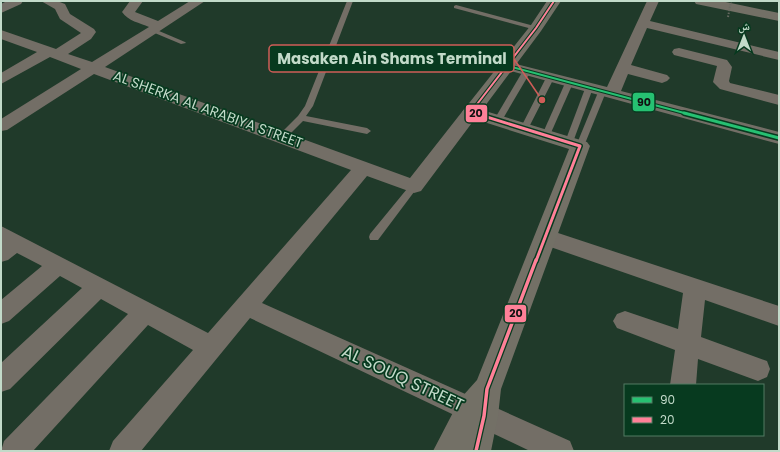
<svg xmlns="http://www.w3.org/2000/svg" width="780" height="452" viewBox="0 0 780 452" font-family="Poppins,'Noto Naskh Arabic',sans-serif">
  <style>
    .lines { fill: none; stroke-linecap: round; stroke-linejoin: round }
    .lane { fill: #736e66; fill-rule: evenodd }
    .street { fill: #736e66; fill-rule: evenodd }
    .secondary { fill: #737066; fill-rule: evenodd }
    .path-bridge { stroke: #686b62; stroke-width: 2; stroke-dasharray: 1.5 1.5; stroke-linecap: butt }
    .bus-1-far1-casing { stroke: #073a1f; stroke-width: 4 }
    .bus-1-casing { stroke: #073a1f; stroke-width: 6 }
    .bus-2-far2-casing { stroke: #073a1f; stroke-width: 4 }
    .bus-2-far1-casing { stroke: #073a1f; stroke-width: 6 }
    .bus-2-casing { stroke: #073a1f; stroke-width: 6 }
    .bus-1-far1 { stroke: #26c172; stroke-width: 2 }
    .bus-1 { stroke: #26c172; stroke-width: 3 }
    .bus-2-far2 { stroke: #ff8098; stroke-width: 2 }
    .bus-2-far1 { stroke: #ff8098; stroke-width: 3 }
    .bus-2 { stroke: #ff8098; stroke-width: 3.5 }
    .labels { text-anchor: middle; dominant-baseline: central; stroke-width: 3.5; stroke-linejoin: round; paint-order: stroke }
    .street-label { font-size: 14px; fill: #c2dac9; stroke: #073a1f }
    .near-street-label { font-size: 17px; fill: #c2dac9; stroke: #073a1f }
    .leader { fill: none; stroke: #d05d58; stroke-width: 1.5 }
    .callout-dot { fill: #d05d58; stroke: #073a1f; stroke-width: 1.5 }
    .callout { fill: #073a1f; stroke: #d05d58; stroke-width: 1.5 }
    .callout-label { font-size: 15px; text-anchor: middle; font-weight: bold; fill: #c2dac9 }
    .line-badge { stroke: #073a1f; stroke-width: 1.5 }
    .pale-badge-label { font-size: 11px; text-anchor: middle; font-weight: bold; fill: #111 }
  </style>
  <rect width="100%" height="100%" fill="#203a2a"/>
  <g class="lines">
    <g class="lane">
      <polygon points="347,1 353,1 313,106 306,116 367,128 371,131 367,134 303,121 285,139 279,139 279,135 298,116 305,106"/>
      <polygon points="456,5 538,27 539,28 536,30 454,8 454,6"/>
      <polygon points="152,28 185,42 186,43 181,44 150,31 149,30"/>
      <polygon points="443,47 447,47 512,66 511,68 505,68 443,49"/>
      <polygon points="524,69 527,69 531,71 501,122 495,122 494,120"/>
      <polygon points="547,76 550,76 554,78 528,129 527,131 521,131 520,129"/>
      <polygon points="566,81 572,81 573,83 550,135 549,137 543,137 542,135"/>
      <polygon points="586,86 592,86 593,88 573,142 569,145 566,144 565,142"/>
      <polygon points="599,90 605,90 606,92 584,146 583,148 577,148 576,146"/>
      <polygon points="414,183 417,184 419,186 417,188 378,240 370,240 369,237 370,234 411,184"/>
    </g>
    <g class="street">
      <polygon points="7,1 23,1 21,4 1,13 1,4"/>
      <path d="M41,1H57L65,4L70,14L94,29L96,32L91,39L68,54L92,62L149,27C140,23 128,21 122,12L130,1H143L135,12L158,21L190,1H205L105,67L410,178L465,108L471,107L477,108L479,112L477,116L421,191L414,193L367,176L262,303L570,441L574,451H530L250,318L141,451H109L113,441L193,350L148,325L33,451H1L4,441L128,314L101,299L10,389L1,392V363L82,288L60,276L9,321L1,324V300L42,266L17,253L8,260L1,262V226L208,333L351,170L94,74L7,130L1,131V119L81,69L50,57L1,84V73L37,52L1,39V30L56,49L81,33L60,19L55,9Z"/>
      <polygon points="647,1 659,1 650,21 779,52 779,60 647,28 631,65 667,75 670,78 667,81 662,83 628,74 621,91 779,132 779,144 503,69 501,66 503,63 508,62 607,87"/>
      <polygon points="679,48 727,60 732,67 729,81 730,83 779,95 779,105 720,89 713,82 717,66 674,55 672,52 674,49"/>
      <polygon points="546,229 779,306 779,326 705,300 701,337 767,361 770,369 767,377 758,381 698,359 696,385 670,385 675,350 617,328 613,321 617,314 625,311 678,329 683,293 539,243 536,237 539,231"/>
    </g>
    <g class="secondary">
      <polygon points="547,1 561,1 541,31 482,110 587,142 590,146 501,389 498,416 491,451 433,451 460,399 477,380 569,149 465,116 462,112 531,25"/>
      <polygon points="694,1 721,1 779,13 779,21 701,5 696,4"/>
    </g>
    <polyline class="path-bridge" points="728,17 731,1"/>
    <defs>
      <polyline id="bus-1-far1" points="508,66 688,114"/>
      <polyline id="bus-1" points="684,113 779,138"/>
      <polyline id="bus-2-far2" points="477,114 471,112 536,28 554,1"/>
      <polyline id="bus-2-far1" points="474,113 580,146 536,261"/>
      <polyline id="bus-2" points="476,451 484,416 487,389 536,260"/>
    </defs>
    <use href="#bus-1-far1" class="bus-1-far1-casing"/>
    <use href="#bus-1" class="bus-1-casing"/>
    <use href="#bus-2-far2" class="bus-2-far2-casing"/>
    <use href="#bus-2-far1" class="bus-2-far1-casing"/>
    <use href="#bus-2" class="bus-2-casing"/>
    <use href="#bus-1-far1" class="bus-1-far1"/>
    <use href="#bus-1" class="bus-1"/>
    <use href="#bus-2-far2" class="bus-2-far2"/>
    <use href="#bus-2-far1" class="bus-2-far1"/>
    <use href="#bus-2" class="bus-2"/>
  </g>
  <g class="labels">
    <g class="street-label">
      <text transform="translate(208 109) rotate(20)">AL SHERKA AL ARABIYA STREET</text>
    </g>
    <g class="near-street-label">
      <text transform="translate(403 378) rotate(25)">AL SOUQ STREET</text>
    </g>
  </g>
  <path class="leader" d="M542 100L514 59"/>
  <circle class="callout-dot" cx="542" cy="100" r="4"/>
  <rect class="callout" x="269" y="45" width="245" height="27" rx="4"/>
  <g class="callout-label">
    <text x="392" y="64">Masaken Ain Shams Terminal</text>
  </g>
  <g class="line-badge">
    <rect x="632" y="92" width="23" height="20" rx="4" fill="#26c172"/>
    <rect x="465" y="104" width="23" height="19" rx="4" fill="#ff8098"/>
    <rect x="504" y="304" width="23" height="19" rx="4" fill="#ff8098"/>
  </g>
  <g class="pale-badge-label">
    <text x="644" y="106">90</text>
    <text x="476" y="117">20</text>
    <text x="516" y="317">20</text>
  </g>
  <rect width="780" height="452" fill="none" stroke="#c2dac9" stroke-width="4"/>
  <rect x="624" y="384" width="140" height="52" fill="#073a1f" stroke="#527a63"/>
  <rect x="632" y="397" width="20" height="6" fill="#26c172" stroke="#527a63"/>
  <text x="660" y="404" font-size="12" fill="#c2dac9">90</text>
  <rect x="632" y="417" width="20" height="6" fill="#ff8098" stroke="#527a63"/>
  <text x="660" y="424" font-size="12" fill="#c2dac9">20</text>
  <g transform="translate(744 36)" stroke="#073a1f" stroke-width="3" paint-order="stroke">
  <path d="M0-3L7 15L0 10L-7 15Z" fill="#c2dac9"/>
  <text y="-6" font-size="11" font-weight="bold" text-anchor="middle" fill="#c2dac9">ش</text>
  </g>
</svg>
